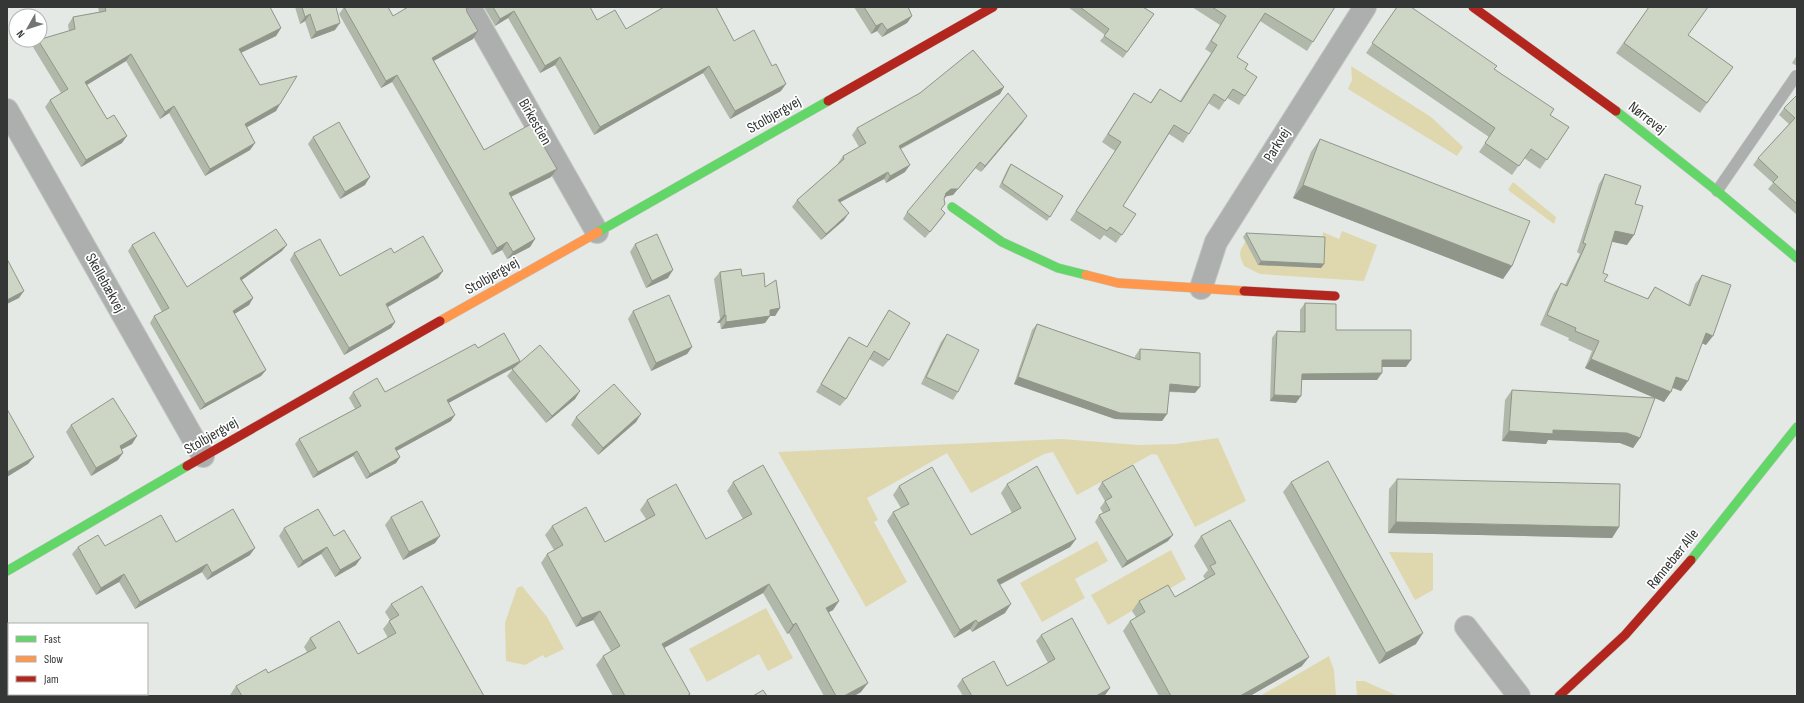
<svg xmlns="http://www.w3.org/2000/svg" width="1804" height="703" viewBox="0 0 1804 703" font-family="'Sofia Sans Condensed',sans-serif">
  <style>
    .green { fill: #dfd7ae }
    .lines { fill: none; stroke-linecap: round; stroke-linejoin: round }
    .lane-casing { stroke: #c2c5c3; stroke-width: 12 }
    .street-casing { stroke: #c2c5c3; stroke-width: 24 }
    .fast-casing { stroke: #c2c5c3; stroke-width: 10 }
    .slow-casing { stroke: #c2c5c3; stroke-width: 10 }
    .jam-casing { stroke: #c2c5c3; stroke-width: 10 }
    .lane { stroke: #adaeae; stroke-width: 11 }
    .street { stroke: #adaeae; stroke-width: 22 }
    .fast { stroke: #63d668; stroke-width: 9 }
    .slow { stroke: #ff974d; stroke-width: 9 }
    .jam { stroke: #b3261e; stroke-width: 9 }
    .wall { fill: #b0b8a9 }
    .shaded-wall { fill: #909689 }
    .building { fill: #cdd6c4; stroke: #909689 }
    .labels { text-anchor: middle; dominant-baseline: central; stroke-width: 3.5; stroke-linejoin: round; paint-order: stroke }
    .street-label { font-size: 15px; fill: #343736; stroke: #fff }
  </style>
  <rect width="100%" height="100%" fill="#e4e9e6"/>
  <g class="green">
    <polygon points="1351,66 1431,117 1463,147 1457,156 1348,89 1352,80"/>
    <polygon points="1513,182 1556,217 1554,224 1508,190"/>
    <path d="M1342,231L1377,245L1364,281L1260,274L1244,266C1239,255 1238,252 1246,241L1259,265L1321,268L1323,232L1339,239Z"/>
    <polygon points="1218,438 1246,501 1195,527 1157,455 1152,454 1077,495 1053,452 1044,454 971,493 947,453 867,498 878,520 874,522 907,582 866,607 778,452 1062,439 1138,445 1176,444"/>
    <polygon points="1097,541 1108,561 1075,579 1085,598 1042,622 1020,583"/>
    <polygon points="1171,550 1186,579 1108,625 1091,595"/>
    <polygon points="1389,552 1433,553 1433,590 1415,600"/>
    <polygon points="522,586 547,617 564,649 545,658 543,655 525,665 506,661 505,623 517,588"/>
    <polygon points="766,608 793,658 768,671 759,654 707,682 689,649"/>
    <polygon points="1329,656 1334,670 1336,696 1260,696"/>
    <polygon points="1356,681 1364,681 1398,696 1357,696"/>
  </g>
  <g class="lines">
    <defs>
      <polyline id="lane" points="1717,191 1796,76"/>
      <g id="street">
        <polyline points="473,13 597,232"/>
        <polyline points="7,110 203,456"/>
        <polyline points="1201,288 1216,242 1365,7"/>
        <polyline points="1466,627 1519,696"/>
      </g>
      <g id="fast">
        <polyline points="1616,111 1717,191 1797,258"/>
        <polyline points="952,207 1002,242 1058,268 1086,275"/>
        <polyline points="598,232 828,101"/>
        <polyline points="1691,560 1797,427"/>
        <polyline points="7,571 187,466"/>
      </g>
      <g id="slow">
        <polyline points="1086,275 1118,283 1244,291"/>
        <polyline points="440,321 598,232"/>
      </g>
      <g id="jam">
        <polyline points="1473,7 1616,111"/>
        <polyline points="828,101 993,7"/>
        <polyline points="1244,291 1335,296"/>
        <polyline points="187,466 440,321"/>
        <polyline points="1559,696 1625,635 1691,560"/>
      </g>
    </defs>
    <use href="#lane" class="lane-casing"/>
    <use href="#street" class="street-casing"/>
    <use href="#fast" class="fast-casing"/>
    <use href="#slow" class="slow-casing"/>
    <use href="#jam" class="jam-casing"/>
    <use href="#lane" class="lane"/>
    <use href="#street" class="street"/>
    <use href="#fast" class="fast"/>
    <use href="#slow" class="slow"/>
    <use href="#jam" class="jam"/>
  </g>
  <g class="wall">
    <polygon points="98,7 270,7 281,28 276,36 241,53 260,85 280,104 276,111 246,128 255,143 250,150 205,176 169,113 160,119 126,61 87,85 107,119 122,143 81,167 45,107 50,100 61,93 33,47 38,40 69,31 68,25 73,17 99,12"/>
    <polygon points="295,7 336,7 335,30 311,39 305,21 300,24"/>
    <polygon points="344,7 388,7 393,16 467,12 478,31 473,39 434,61 484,150 551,177 511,197 535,239 530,247 507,259 502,250 492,255 392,82 381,88 339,14"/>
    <polygon points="484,7 590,7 597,20 626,29 734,41 781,91 730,119 703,73 594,135 555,65 540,73 508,18 495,26"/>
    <polygon points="854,7 908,7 912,16 907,23 882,37 877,31 871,34"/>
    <polygon points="1068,7 1143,7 1154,14 1123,58 1100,41 1105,35"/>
    <polygon points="1192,7 1335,7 1307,51 1260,21 1237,57 1245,69 1245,96 1239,105 1227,98 1219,110 1208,103 1183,143 1169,134 1123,206 1136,214 1116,243 1104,235 1100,240 1070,220 1115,151 1102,142 1134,93 1150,103 1160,89 1180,101 1211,53 1205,49 1220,25"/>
    <polygon points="1397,7 1494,69 1550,115 1569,127 1540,169 1524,158 1512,175 1479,152 1489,137 1366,53"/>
    <polygon points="1649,7 1733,67 1700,113 1616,53"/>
    <polygon points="1797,55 1797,66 1792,63"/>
    <polygon points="1004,87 1000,94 901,149 905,172 886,183 884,179 840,202 844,220 821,240 792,207 797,200 838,164 838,163 843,156 859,147 852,135 857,128"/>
    <polygon points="1797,95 1797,215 1768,189 1773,183 1753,165 1758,158 1789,124 1779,115 1784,108"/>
    <polygon points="1023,122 981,172 975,168 953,195 947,196 945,197 944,199 945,204 941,209 945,213 941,219 925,238 903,219 907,212"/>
    <polygon points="313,137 365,185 340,199 308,144"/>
    <polygon points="1320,139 1512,266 1503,279 1293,198 1311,152"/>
    <polygon points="1011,164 1063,196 1047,221 999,187 1008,168"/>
    <polygon points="1605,174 1635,204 1627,245 1612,241 1603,273 1604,281 1647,299 1655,287 1688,305 1695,284 1702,275 1706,345 1702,343 1681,391 1672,388 1664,402 1655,398 1640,438 1633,448 1620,443 1548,440 1546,444 1502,441 1505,400 1512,390 1655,398 1585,368 1592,351 1568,340 1569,338 1540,325 1554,293 1561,283 1565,285 1580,254 1577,252 1599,184"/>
    <polygon points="1246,233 1324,264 1321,268 1258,265 1243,237"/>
    <polygon points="635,244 668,278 646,288 630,252"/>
    <polygon points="132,245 187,287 282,251 242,280 253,298 249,305 234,314 266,370 261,376 200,410 150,323 154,316 162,312 128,251"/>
    <polygon points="294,253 340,276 394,253 443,271 438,278 387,307 395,322 391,328 344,355 290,260"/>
    <polygon points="720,272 742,276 765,287 780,308 775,316 770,316 765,323 721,329 720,323 717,323 720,319 714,279"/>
    <polygon points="1305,303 1336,330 1406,367 1382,367 1377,380 1302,380 1296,403 1270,401 1272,338 1277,331 1300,332 1300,310"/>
    <polygon points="889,310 889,360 883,367 869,359 846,399 840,406 816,392 844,344 849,337 867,347 884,318"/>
    <polygon points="633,311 692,347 687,354 651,371 628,319"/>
    <polygon points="1037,324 1135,358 1135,356 1140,349 1195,393 1169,392 1167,414 1162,421 1115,419 1014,384 1032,330"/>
    <polygon points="947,334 958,392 953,400 921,384 941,342"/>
    <polygon points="478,348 520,361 517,364 580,391 575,399 546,423 507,376 514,368 448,403 451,421 396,451 400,457 396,463 366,479 353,456 313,478 295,444 299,439 355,409 349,398 353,392 385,392"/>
    <polygon points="641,414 636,422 598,455 571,425 576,417"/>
    <polygon points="71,425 137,436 132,444 122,449 118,460 91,476 66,432"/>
    <polygon points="1397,479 1619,527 1612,538 1388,533 1389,489"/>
    <polygon points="733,482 839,601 833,610 829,612 861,692 854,696 824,696 789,633 787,634 763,593 664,648 690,694 689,696 613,696 596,665 603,656 611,651 593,620 576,627 541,563 547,554 554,550 545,535 552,526 605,542 646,519 640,510 647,500 706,539 743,519 727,491"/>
    <polygon points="1102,482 1168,541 1122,568 1095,522 1099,515 1103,513 1100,508 1105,501 1098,489"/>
    <polygon points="1291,482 1416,644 1379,664 1283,492"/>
    <polygon points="1007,484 1076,539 1070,547 1000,585 1005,613 972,632 970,629 954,638 887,521 893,512 901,508 893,495 899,486 971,535 1012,513 1001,493"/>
    <polygon points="391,517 435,543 403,560 385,525"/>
    <polygon points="284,528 334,536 356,565 335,577 321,554 298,568 279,536"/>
    <polygon points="1201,536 1302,666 1250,696 1159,696 1123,631 1130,621 1136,617 1132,611 1139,601 1175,597 1205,579 1203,576 1208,570 1194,546"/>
    <polygon points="176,542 250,555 207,580 202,572 135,609 119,582 96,595 72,554 78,547 105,546"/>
    <polygon points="391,604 484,696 231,696 230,695 236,686 268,673 307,652 304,647 310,638 358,654 388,638 383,629 390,620 385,612"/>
    <polygon points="1041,635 1110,688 1105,695 1104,696 963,696 957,686 962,679 1007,686 1048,663 1036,641"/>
    <polygon points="64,694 97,694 93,696 65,696"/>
  </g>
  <g class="shaded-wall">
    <polygon points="514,11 508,18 495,26 500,19"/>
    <polygon points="310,14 305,21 300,24 305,17"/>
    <polygon points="912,16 907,23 882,37 887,30"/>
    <polygon points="340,23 335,30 311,39 316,32"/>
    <polygon points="882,23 877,31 871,34 876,26"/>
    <polygon points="281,28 276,36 234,56 239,49"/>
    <polygon points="478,31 473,39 426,65 432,58"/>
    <polygon points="131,54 126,61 80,89 85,82"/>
    <polygon points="560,57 555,65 540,73 545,66"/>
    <polygon points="709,66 703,73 594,135 600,127"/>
    <polygon points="397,75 392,82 381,88 386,81"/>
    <polygon points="786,84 781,91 730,119 735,111"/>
    <polygon points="1004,87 1000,94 894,152 899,146"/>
    <polygon points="280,104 276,111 240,131 245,124"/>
    <polygon points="174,106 169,113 160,119 165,112"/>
    <polygon points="1027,116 1023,122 981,172 985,166"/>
    <polygon points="127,136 122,143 81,167 86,160"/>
    <polygon points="255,143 250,150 205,176 210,169"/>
    <polygon points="980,162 953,195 947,196 942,200 946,193 951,189"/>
    <polygon points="910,165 905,172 886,183 890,176"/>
    <polygon points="557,169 551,177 504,200 509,193"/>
    <polygon points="888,172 884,179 833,206 838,200"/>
    <polygon points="370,177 365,185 340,199 345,192"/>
    <polygon points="1303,185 1512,266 1503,279 1293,198"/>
    <polygon points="849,213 844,220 821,240 826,234"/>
    <polygon points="1615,231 1634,235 1627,245 1608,241"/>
    <polygon points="535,239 530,247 507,259 513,252"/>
    <polygon points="507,242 502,250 492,255 497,248"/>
    <polygon points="287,245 282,251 236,284 240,278"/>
    <polygon points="1261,261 1324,264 1321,268 1258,265"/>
    <polygon points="673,270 668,278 646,288 652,281"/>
    <polygon points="443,271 438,278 381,311 386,304"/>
    <polygon points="24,291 19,298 7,304 7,300"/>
    <polygon points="253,298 249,305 228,318 233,311"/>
    <polygon points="780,308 775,316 770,316 765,323 721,329 726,322 770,310"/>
    <polygon points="726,315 720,323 717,323 723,316"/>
    <polygon points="395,322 391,328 344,355 349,348"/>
    <polygon points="1706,333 1713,336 1706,345 1699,342"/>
    <polygon points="692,347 687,354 651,371 656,363"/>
    <polygon points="1591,359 1671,392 1664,402 1585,368"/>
    <polygon points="1382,360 1411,360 1406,367 1377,367"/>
    <polygon points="520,361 516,366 443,406 447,400"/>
    <polygon points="266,370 261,376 200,410 205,404"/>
    <polygon points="1382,373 1377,380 1298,380 1302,374"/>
    <polygon points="1018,377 1167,414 1162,421 1115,419 1014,384"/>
    <polygon points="1676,377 1688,381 1681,391 1669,386"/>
    <polygon points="1170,384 1200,387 1195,393 1165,391"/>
    <polygon points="580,391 575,399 546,423 552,416"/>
    <polygon points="1274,395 1301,396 1296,403 1270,401"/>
    <polygon points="641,414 636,422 598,455 603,448"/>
    <polygon points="455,415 451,421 391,454 395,448"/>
    <polygon points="1553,430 1627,433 1640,438 1633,448 1620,443 1548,440 1546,444 1502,441 1509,431"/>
    <polygon points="137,436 132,444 115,453 120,446"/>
    <polygon points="357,451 353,456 313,478 318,472"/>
    <polygon points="123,453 118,460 91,476 96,468"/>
    <polygon points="34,457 28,464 7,477 7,472"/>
    <polygon points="400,457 396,463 366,479 370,474"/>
    <polygon points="1396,522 1619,527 1612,538 1388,533"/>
    <polygon points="1173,535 1168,541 1122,568 1127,561"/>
    <polygon points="440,536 435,543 403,560 409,552"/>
    <polygon points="1076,539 1070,547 991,589 997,580"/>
    <polygon points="327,547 321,554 298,568 303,561"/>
    <polygon points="255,548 250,555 207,580 212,573"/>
    <polygon points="361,558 356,565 335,577 340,570"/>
    <polygon points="207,564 202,572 135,609 140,602"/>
    <polygon points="124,574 119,582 96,595 101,588"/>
    <polygon points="769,584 763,593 655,653 662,644"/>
    <polygon points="839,601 833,610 820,617 826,608"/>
    <polygon points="1011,604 1005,613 972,632 978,623"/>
    <polygon points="600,611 593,620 576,627 582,618"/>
    <polygon points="976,620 970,629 954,638 960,630"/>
    <polygon points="796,623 789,633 787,634 793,625"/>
    <polygon points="1423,633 1416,644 1379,664 1386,653"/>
    <polygon points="1309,657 1302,666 1250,696 1240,696"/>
    <polygon points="9,665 9,669 7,670 7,666"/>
    <polygon points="868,683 861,692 854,696 844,696"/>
    <polygon points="1110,688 1105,695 1104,696 1096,696"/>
    <polygon points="89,694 97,694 93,696 85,696"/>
  </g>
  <g class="building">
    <polygon points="105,7 270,7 281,28 239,49 260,85 297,76 280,104 245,124 255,143 210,169 174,106 165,112 131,54 85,82 107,119 114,115 127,136 86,160 50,100 68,89 38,40 75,29 73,17 106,11"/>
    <polygon points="302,7 336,7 340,23 316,32 310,14 305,17"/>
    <polygon points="344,7 388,7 393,16 408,7 466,7 467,12 478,31 432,58 484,150 531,124 557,169 509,193 535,239 513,252 507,242 497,248 397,75 386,81"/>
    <polygon points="493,7 590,7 597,20 615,10 626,29 664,7 716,7 734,41 754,30 772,66 776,64 786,84 735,111 709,66 600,127 560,57 545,66 514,11 500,19"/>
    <polygon points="864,7 908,7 912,16 887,30 882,23 876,26"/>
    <polygon points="1080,7 1143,7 1154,14 1127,52 1104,36 1109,29"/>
    <polygon points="1212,7 1335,7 1313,42 1265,13 1237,57 1248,64 1245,69 1257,77 1245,96 1233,89 1225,101 1214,94 1189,134 1174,125 1123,206 1136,214 1122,235 1110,227 1107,231 1076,211 1121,142 1108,134 1134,93 1151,103 1160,89 1181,102 1217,45 1211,41 1226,16"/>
    <polygon points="1397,7 1411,7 1497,66 1494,69 1554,109 1550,115 1569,127 1547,160 1531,149 1519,166 1485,143 1495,128 1372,43"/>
    <polygon points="1649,7 1708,7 1688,35 1733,67 1707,103 1624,43"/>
    <polygon points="973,50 1004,87 899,146 910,165 890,176 888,172 838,200 849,213 826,234 797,200 844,159 843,156 866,143 857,128 920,93"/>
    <polygon points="1008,93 1027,116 985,166 980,162 958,189 951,189 946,193 944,199 945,204 941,209 945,213 930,232 907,212"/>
    <polygon points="1797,95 1797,204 1773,182 1778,177 1758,158 1795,118 1784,108"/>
    <polygon points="339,122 370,177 345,192 313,137"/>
    <polygon points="1320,139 1530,221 1512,266 1303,185"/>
    <polygon points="1011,164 1063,196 1050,217 1002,183"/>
    <polygon points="1605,174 1641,186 1635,204 1643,206 1634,235 1615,231 1603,273 1608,275 1604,281 1648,299 1655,287 1690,306 1702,275 1731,285 1713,336 1706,333 1688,381 1676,377 1671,392 1591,359 1599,341 1575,331 1576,328 1547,315 1561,283 1567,286 1586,244 1583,243"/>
    <polygon points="276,229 287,245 240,278 253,298 233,311 266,370 205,404 154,316 169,308 132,245 154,232 187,287"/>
    <polygon points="1246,233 1325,237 1324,264 1261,261"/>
    <polygon points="657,234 673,270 652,281 635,244"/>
    <polygon points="423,236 443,271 386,304 395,322 349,348 294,253 320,239 340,276 391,248 394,253"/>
    <polygon points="7,259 24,291 7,300"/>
    <polygon points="741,269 742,276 764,273 765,287 776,280 780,308 770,310 770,316 726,322 726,315 723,316 725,314 720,272"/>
    <polygon points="669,295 692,347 656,363 633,311"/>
    <polygon points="1305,303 1336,304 1336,330 1411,330 1411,360 1382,360 1382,373 1302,374 1301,396 1274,395 1277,331 1305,332"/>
    <polygon points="889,310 910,323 889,360 874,351 846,399 821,384 849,337 867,347"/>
    <polygon points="1037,324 1140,360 1140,349 1200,353 1200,387 1170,384 1167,414 1120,413 1018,377"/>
    <polygon points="504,333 520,361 447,400 455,415 395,448 400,457 370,474 357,451 318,472 299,439 361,406 353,392 377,378 385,392 475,344 478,348"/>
    <polygon points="947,334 979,350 958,392 926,377"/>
    <polygon points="540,345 580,391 552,416 512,369"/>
    <polygon points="614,384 641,414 603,448 576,417"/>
    <polygon points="1512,390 1655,398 1640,438 1627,433 1553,430 1553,434 1509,431"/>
    <polygon points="113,398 137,436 120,446 123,453 96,468 71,425"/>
    <polygon points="7,409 34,457 7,472"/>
    <polygon points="1328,461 1423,633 1386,653 1291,482"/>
    <polygon points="763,465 839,601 826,608 868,683 844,696 836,696 796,623 793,625 769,584 662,644 690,694 687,696 625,696 603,656 620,646 600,611 582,618 547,554 563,545 552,526 586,507 605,542 655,515 647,500 676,484 706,539 752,514 733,482"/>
    <polygon points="1133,465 1173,535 1127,561 1099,515 1110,510 1105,501 1112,497 1102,482"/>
    <polygon points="1037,466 1076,539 997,580 1011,604 978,623 976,620 960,630 893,512 909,504 899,486 932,467 971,535 1021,508 1007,484"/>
    <polygon points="1397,479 1620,484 1619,527 1396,522"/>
    <polygon points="422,501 440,536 409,552 391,517"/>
    <polygon points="233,509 255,548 212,573 207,564 140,602 124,574 101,588 78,547 98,535 105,546 161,515 176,542"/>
    <polygon points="318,509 334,536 344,530 361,558 340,570 327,547 303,561 284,528"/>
    <polygon points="1230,520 1309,657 1240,696 1171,696 1130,621 1145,612 1139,601 1168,585 1175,597 1215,574 1210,566 1216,563 1201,536"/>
    <polygon points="422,586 484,696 242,696 236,686 266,669 268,673 316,648 310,638 339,621 358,654 396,633 389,621 399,615 391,604"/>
    <polygon points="1072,618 1110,688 1096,696 972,696 962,679 994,661 1007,686 1055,659 1041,635"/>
    <polygon points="9,629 9,665 7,666 7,630"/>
    <polygon points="763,690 767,696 753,696"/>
    <polygon points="73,694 89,694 85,696 75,696"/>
  </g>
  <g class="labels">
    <g class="street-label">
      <text transform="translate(774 115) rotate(-30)">Stolbjergvej</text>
      <text transform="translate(1647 118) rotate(38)">Nørrevej</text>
      <text transform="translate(535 122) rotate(60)">Birkestien</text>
      <text transform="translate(1277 145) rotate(-58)">Parkvej</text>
      <text transform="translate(492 276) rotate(-30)">Stolbjergvej</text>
      <text transform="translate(105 283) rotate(61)">Skellebækvej</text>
      <text transform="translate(211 436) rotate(-30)">Stolbjergvej</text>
      <text transform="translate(1673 559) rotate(-51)">Rønnebær Alle</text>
    </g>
  </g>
  <rect width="1804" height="703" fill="none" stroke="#343736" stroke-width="16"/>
  <rect x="8" y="623" width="140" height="72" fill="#ffffff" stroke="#aeafaf"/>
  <rect x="16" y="636" width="20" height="6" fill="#63d668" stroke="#aeafaf"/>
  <text x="44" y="643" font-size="12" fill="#343736">Fast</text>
  <rect x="16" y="656" width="20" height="6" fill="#ff974d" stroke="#aeafaf"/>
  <text x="44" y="663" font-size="12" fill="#343736">Slow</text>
  <rect x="16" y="676" width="20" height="6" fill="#b3261e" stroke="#aeafaf"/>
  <text x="44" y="683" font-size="12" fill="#343736">Jam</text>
  <g transform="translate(28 28) rotate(231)"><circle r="19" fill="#ffffff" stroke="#aeafaf"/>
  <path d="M0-3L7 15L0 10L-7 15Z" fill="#727574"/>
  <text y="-6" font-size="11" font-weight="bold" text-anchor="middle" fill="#343736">N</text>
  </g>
</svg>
